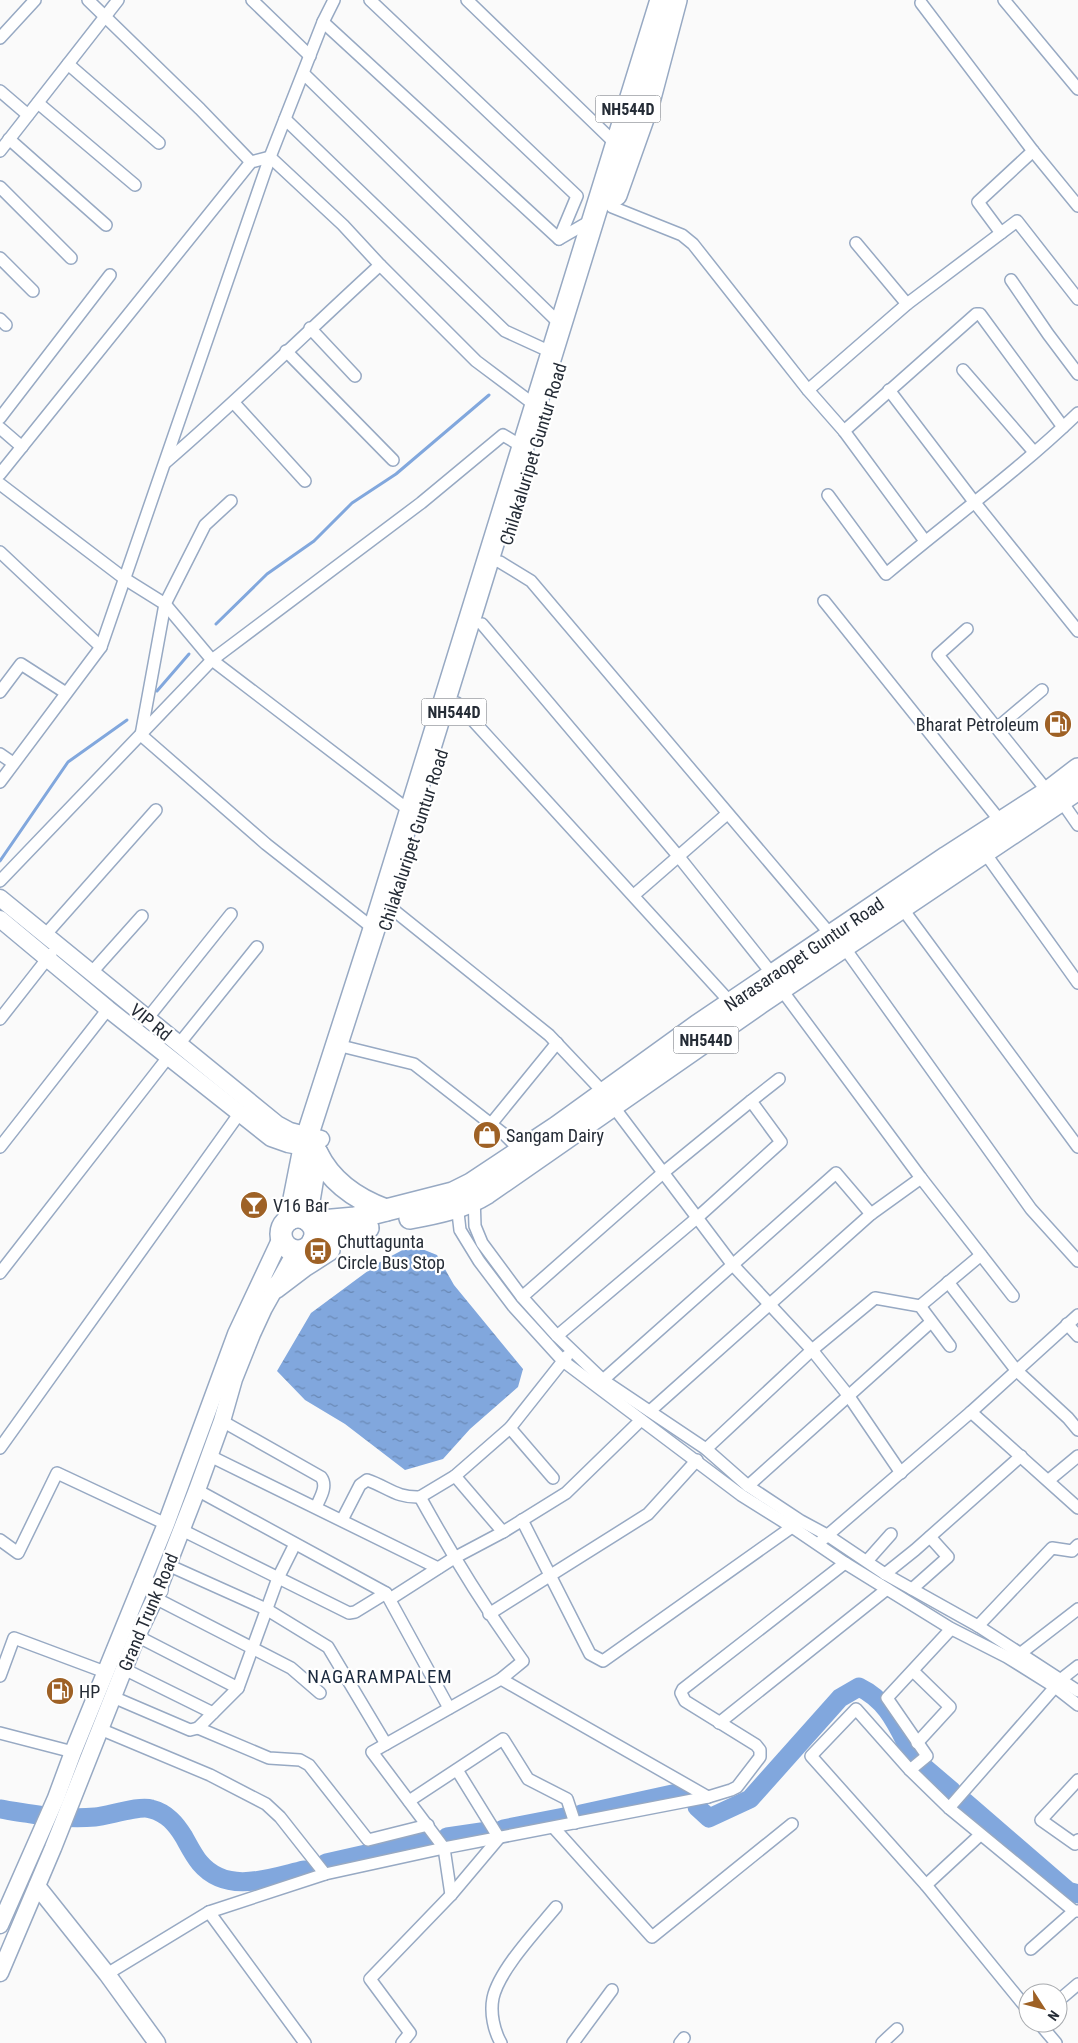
<svg xmlns="http://www.w3.org/2000/svg" width="1078" height="2043" viewBox="0 0 1078 2043" font-family="'Roboto Condensed',sans-serif">
  <style>
    .water { fill: url(#water-ripples) }
    .lines { fill: none; stroke-linecap: round; stroke-linejoin: round }
    .stream { stroke: #81a7dd; stroke-width: 3 }
    .river { stroke: #81a7dd; stroke-width: 19 }
    .street-casing { stroke: #97a9c3; stroke-width: 14 }
    .secondary-casing { stroke: #97a9c3; stroke-width: 19 }
    .primary-casing { stroke: #97a9c3; stroke-width: 20 }
    .highway-casing { stroke: #97a9c3; stroke-width: 24 }
    .street { stroke: #fff; stroke-width: 11 }
    .secondary { stroke: #fff; stroke-width: 16 }
    .primary { stroke: #fff; stroke-width: 18 }
    .highway { stroke: #fff; stroke-width: 21 }
    .labels { text-anchor: middle; dominant-baseline: central; stroke-width: 4.5; stroke-linejoin: round; paint-order: stroke }
    .shield { fill: #fff; stroke: #666b72; stroke-width: 1 }
    .shield-label { font-size: 16px; font-weight: bold; fill: #252c36 }
    .street-label { font-size: 18px; fill: #252c36; stroke: #fff }
    .poi-label { font-size: 18px; fill: #252c36; stroke: #fff; text-anchor: start }
    .neighbourhood-label { font-size: 19px; letter-spacing: 1px; fill: #1b2a3e; stroke: #fff }
  </style>
  <defs>
    <pattern id="water-ripples" width="26" height="14" patternUnits="userSpaceOnUse" patternTransform="scale(1.25)"><rect width="26" height="14" fill="#81a7dd"/><path d="M2 4q2-2 4 0t4 0M15 11q2-2 4 0t4 0" fill="none" stroke="#6988b4"/></pattern>
  </defs>
  <rect width="100%" height="100%" fill="#fafafa"/>
  <polygon class="water" points="412,1245 437,1255 454,1285 523,1369 518,1387 470,1429 443,1459 405,1470 345,1424 305,1400 277,1371 311,1313 380,1262"/>
  <g class="lines">
    <g class="stream">
      <polyline points="216,624 267,574 314,541 352,503 396,474 489,395"/>
      <polyline points="157,691 189,654"/>
      <polyline points="0,861 68,762 127,720"/>
    </g>
    <g class="river">
      <polyline points="925,1768 952,1791"/>
      <polyline points="965,1802 1068,1891 1078,1894"/>
      <path d="M697,1807L709,1818L750,1799L840,1698L859,1687C890,1702 898,1729 914,1758"/>
      <path d="M0,1809C31,1814 63,1820 95,1817C108,1816 140,1805 151,1809C167,1813 176,1824 184,1837C189,1846 194,1856 200,1863C227,1895 270,1878 304,1870"/>
      <polyline points="581,1814 677,1793 685,1795"/>
      <polyline points="503,1829 564,1817"/>
      <polyline points="447,1837 488,1831"/>
      <polyline points="326,1863 428,1840"/>
    </g>
    <defs>
      <g id="street">
        <polyline points="88,0 200,109 251,162"/>
        <polyline points="252,0 310,56"/>
        <polyline points="370,0 577,196 559,239"/>
        <polyline points="467,0 617,145"/>
        <polyline points="1004,0 1078,89"/>
        <polyline points="921,3 1033,151 1078,206"/>
        <polyline points="323,22 559,239 592,220"/>
        <polyline points="0,38 35,0"/>
        <polyline points="68,64 159,143"/>
        <polyline points="304,74 561,325"/>
        <polyline points="0,91 28,115"/>
        <polyline points="38,103 135,185"/>
        <polyline points="285,119 505,331 553,353"/>
        <polyline points="9,139 106,225"/>
        <polyline points="0,151 118,0"/>
        <polyline points="0,187 71,258"/>
        <polyline points="612,207 682,235 693,244 808,390 844,431 925,541"/>
        <polyline points="1001,233 978,202 1033,151"/>
        <polyline points="856,243 907,304"/>
        <polyline points="0,258 33,291"/>
        <polyline points="1011,280 1048,334 1078,374"/>
        <polyline points="0,319 6,325"/>
        <polyline points="310,328 355,376"/>
        <polyline points="286,351 393,460"/>
        <polyline points="963,370 1034,452"/>
        <polyline points="808,390 907,304 1017,221 1078,299"/>
        <polyline points="889,390 975,503 1078,631"/>
        <polyline points="234,403 305,481"/>
        <polyline points="0,418 110,275"/>
        <polyline points="0,428 22,447"/>
        <polyline points="844,431 976,314 980,314 1063,427"/>
        <path d="M166,462C239,399 308,331 380,265"/>
        <polyline points="0,474 251,162 270,157 343,225 380,265 476,361 536,406"/>
        <polyline points="0,484 125,579 165,604 212,660 410,811"/>
        <path d="M828,495L886,574C950,520 1018,471 1078,413"/>
        <polyline points="231,501 205,525 165,604 141,735 266,844 374,929"/>
        <polyline points="0,552 101,647"/>
        <polyline points="488,559 500,562 531,581 831,935"/>
        <polyline points="824,601 1001,822"/>
        <polyline points="482,624 679,857 773,975"/>
        <polyline points="967,629 938,655 1048,792"/>
        <polyline points="0,692 21,664 66,693"/>
        <polyline points="457,703 731,1003"/>
        <polyline points="997,728 1042,690"/>
        <polyline points="0,754 13,763"/>
        <polyline points="0,782 101,647 270,157 323,22 334,0"/>
        <polyline points="1062,802 1078,825"/>
        <polyline points="985,853 1078,983"/>
        <polyline points="0,881 212,660 421,503 503,435 523,447"/>
        <polyline points="634,895 727,814"/>
        <polyline points="391,908 549,1035 604,1093"/>
        <polyline points="902,908 1078,1147"/>
        <polyline points="46,934 156,810"/>
        <polyline points="844,947 1031,1209 1078,1261"/>
        <polyline points="92,972 142,916"/>
        <polyline points="781,989 921,1178 1013,1296"/>
        <polyline points="0,1019 51,954"/>
        <polyline points="147,1019 231,914"/>
        <polyline points="179,1044 257,947"/>
        <polyline points="337,1045 414,1064 505,1135 521,1151"/>
        <polyline points="613,1106 732,1264 812,1350 848,1395 901,1473"/>
        <polyline points="491,1124 557,1043"/>
        <polyline points="0,1147 108,1009"/>
        <polyline points="474,1196 475,1226 482,1243 522,1297 557,1336 603,1380 706,1449 748,1486 801,1521 827,1535 885,1574 978,1626 1078,1691"/>
        <polyline points="457,1204 460,1230 479,1261 513,1306 563,1361 741,1495 792,1527 845,1563 950,1628 1007,1657 1055,1687 1078,1705"/>
        <polyline points="0,1273 169,1056"/>
        <polyline points="948,1282 1016,1370 1068,1418 1078,1430"/>
        <polyline points="522,1297 664,1172 751,1101"/>
        <polyline points="920,1306 981,1255"/>
        <polyline points="1067,1324 1078,1336"/>
        <polyline points="557,1336 698,1217 781,1142 751,1101 779,1079"/>
        <polyline points="603,1380 836,1173 871,1214"/>
        <polyline points="650,1411 871,1214 921,1178"/>
        <polyline points="971,1412 1078,1508"/>
        <path d="M222,1421L321,1477C328,1486 320,1498 316,1507"/>
        <polyline points="510,1428 553,1478"/>
        <polyline points="0,1448 239,1114"/>
        <polyline points="706,1449 812,1350 875,1298 920,1306 950,1346"/>
        <polyline points="210,1456 438,1568"/>
        <polyline points="455,1476 503,1532"/>
        <polyline points="1049,1480 1078,1456"/>
        <polyline points="748,1486 931,1322"/>
        <polyline points="197,1490 386,1593 449,1708"/>
        <path d="M342,1520L360,1485L367,1480C388,1487 396,1498 420,1497"/>
        <polyline points="522,1520 590,1654 603,1661 792,1527"/>
        <polyline points="182,1530 349,1613 355,1612 386,1593"/>
        <polyline points="0,1540 18,1553 57,1473 166,1524"/>
        <polyline points="822,1540 971,1412 1078,1315"/>
        <polyline points="295,1544 278,1578 238,1688 198,1728 269,1758 300,1760 309,1765 368,1840 428,1825"/>
        <polyline points="867,1561 891,1534"/>
        <polyline points="168,1565 266,1609 328,1647 386,1744"/>
        <polyline points="885,1574 915,1550 1021,1456"/>
        <polyline points="912,1589 948,1557 930,1537"/>
        <polyline points="155,1598 291,1668 320,1693"/>
        <polyline points="390,1599 454,1558 503,1532 566,1493 641,1420"/>
        <polyline points="489,1614 648,1514 697,1460"/>
        <polyline points="978,1626 1052,1548 1072,1551 1078,1545"/>
        <polyline points="137,1636 238,1688"/>
        <polyline points="1021,1653 1078,1609"/>
        <polyline points="124,1669 213,1713"/>
        <polyline points="913,1671 950,1707 917,1743"/>
        <polyline points="0,1676 14,1638 105,1672"/>
        <polyline points="501,1679 708,1797"/>
        <polyline points="1060,1680 1078,1666"/>
        <polyline points="113,1697 190,1730 198,1728"/>
        <polyline points="719,1723 887,1589"/>
        <polyline points="100,1729 210,1775 266,1804 280,1817 325,1874"/>
        <polyline points="0,1733 73,1752"/>
        <polyline points="910,1770 927,1756 887,1698 951,1629"/>
        <polyline points="1078,1780 1041,1820 1075,1844 1078,1840"/>
        <polyline points="409,1801 503,1739 528,1779 567,1799 575,1823"/>
        <polyline points="949,1808 1055,1687"/>
        <polyline points="554,1828 652,1937 792,1824"/>
        <polyline points="926,1885 980,1835"/>
        <path d="M451,1895L444,1848L372,1752L501,1679L523,1661C484,1607 452,1555 420,1497L455,1476L510,1428L567,1356"/>
        <polyline points="209,1912 305,2043"/>
        <polyline points="1031,1949 1074,1911"/>
        <polyline points="107,1974 209,1912 325,1874 444,1848 708,1797 731,1790 737,1787 760,1757 760,1750 756,1745 685,1701 681,1693 683,1689 845,1563"/>
        <polyline points="1058,2001 1078,1984"/>
        <polyline points="1028,2010 926,1885 811,1756 856,1709 910,1770 949,1808 1074,1911 1078,1911"/>
        <polyline points="1039,2023 1056,2043"/>
        <polyline points="402,2043 410,2033 370,1979 451,1895 499,1838 457,1770"/>
        <path d="M501,2043C494,2031 490,2013 493,1998C499,1970 537,1930 556,1907"/>
        <polyline points="573,2043 612,1990"/>
        <polyline points="680,2043 684,2038"/>
        <polyline points="882,2043 897,2029"/>
      </g>
      <g id="secondary">
        <polyline points="0,898 277,1124 290,1131 321,1139"/>
        <polyline points="0,919 108,1009 271,1138 288,1144 316,1149"/>
        <polyline points="37,1886 107,1974 157,2043"/>
        <polyline points="0,1925 56,1798 73,1752 166,1524 236,1334 281,1238"/>
        <polyline points="0,1973 53,1848 137,1636 155,1598 197,1490 222,1421 234,1379 252,1334 264,1308 296,1251"/>
      </g>
      <polyline id="primary" points="143,1583 159,1590"/>
      <g id="highway">
        <polyline points="616,195 649,102 676,0"/>
        <path d="M317,1153C331,1182 356,1199 386,1210"/>
        <circle cx="298" cy="1234" r="17"/>
        <path d="M410,1218C437,1213 463,1208 487,1193L760,1003L1078,789"/>
        <polyline points="290,1219 305,1143 374,929 661,0"/>
        <polyline points="306,1219 317,1153"/>
        <polyline points="310,1222 355,1218 453,1193 471,1184 557,1127 697,1026 947,857 1048,792 1078,769"/>
        <polyline points="313,1241 368,1228"/>
        <polyline points="275,1288 304,1266 329,1250"/>
      </g>
    </defs>
    <use href="#street" class="street-casing"/>
    <use href="#secondary" class="secondary-casing"/>
    <use href="#primary" class="primary-casing"/>
    <use href="#highway" class="highway-casing"/>
    <use href="#street" class="street"/>
    <use href="#secondary" class="secondary"/>
    <use href="#primary" class="primary"/>
    <use href="#highway" class="highway"/>
  </g>
  <defs>
    <symbol id="fuel-disc" viewBox="-11 -11 22 22"><circle r="9.5" fill="#9e6125" stroke="#fff"/><path d="M-5.5-6h7V0h2V4h1.3V-2.5L3-4.5l.8-.8L6-3V5H2.5V1h-1V6h-7ZM-4.2-4.7v3.2H.2V-4.7Z" fill="#fff"/></symbol>
    <symbol id="shop-disc" viewBox="-11 -11 22 22"><circle r="9.5" fill="#9e6125" stroke="#fff"/><path d="M-5-2.5h2.3a2.7 3.5 0 0 1 5.4 0H5L5.5 6h-11ZM-1.5-2.5h3a1.5 2.3 0 0 0-3 0Z" fill="#fff"/></symbol>
    <symbol id="bar-disc" viewBox="-11 -11 22 22"><circle r="9.5" fill="#9e6125" stroke="#fff"/><path d="M-6-5H6L.8 .8V4.5H3.5V6h-7V4.5H-.8V.8Z" fill="#fff"/></symbol>
    <symbol id="bus-disc" viewBox="-11 -11 22 22"><circle r="9.5" fill="#9e6125" stroke="#fff"/><path d="M-5-6H5V4H4V6H2V4H-2V6H-4V4H-5ZM-3.5-4V0h7V-4ZM-3.5 1.2v1.5H-2V1.2ZM2 1.2v1.5H3.5V1.2Z" fill="#fff"/></symbol>
  </defs>
  <g fill-rule="evenodd">
    <use href="#fuel-disc" x="1042" y="708" width="32" height="32"/>
    <use href="#shop-disc" x="471" y="1119" width="32" height="32"/>
    <use href="#bar-disc" x="238" y="1189" width="32" height="32"/>
    <use href="#bus-disc" x="302" y="1235" width="32" height="32"/>
    <use href="#fuel-disc" x="44" y="1675" width="32" height="32"/>
  </g>
  <g class="labels">
    <g class="shield">
      <rect x="595.5" y="95.5" width="65" height="27" rx="4"/>
      <rect x="421.5" y="698.5" width="65" height="27" rx="4"/>
      <rect x="673.5" y="1026.5" width="65" height="27" rx="4"/>
    </g>
    <g class="shield-label">
      <text x="628" y="109">NH544D</text>
      <text x="454" y="712">NH544D</text>
      <text x="706" y="1040">NH544D</text>
    </g>
    <g class="street-label">
      <text transform="translate(533 454) rotate(-73)">Chilakaluripet Guntur Road</text>
      <text transform="translate(413 840) rotate(-72)">Chilakaluripet Guntur Road</text>
      <text transform="translate(804 954) rotate(-34)">Narasaraopet Guntur Road</text>
      <text transform="translate(151 1022) rotate(39)">VIP Rd</text>
      <text transform="translate(148 1612) rotate(-67)">Grand Trunk Road</text>
    </g>
    <g class="poi-label">
      <text x="1039" y="724" text-anchor="end">Bharat Petroleum</text>
      <text x="506" y="1135">Sangam Dairy</text>
      <text x="273" y="1205">V16 Bar</text>
      <text x="337" y="1241">Chuttagunta<tspan x="337" dy="21">Circle Bus Stop</tspan></text>
      <text x="79" y="1691">HP</text>
    </g>
    <g class="neighbourhood-label">
      <text x="380" y="1676">NAGARAMPALEM</text>
    </g>
  </g>
  <g transform="translate(1043 2008) rotate(126)"><circle r="24" fill="#ffffff" stroke="#a8abaf"/>
  <path d="M0-4L9 19L0 12L-9 19Z" fill="#9e6125"/>
  <text y="-8" font-size="14" font-weight="bold" text-anchor="middle" fill="#252c36">N</text>
  </g>
</svg>
